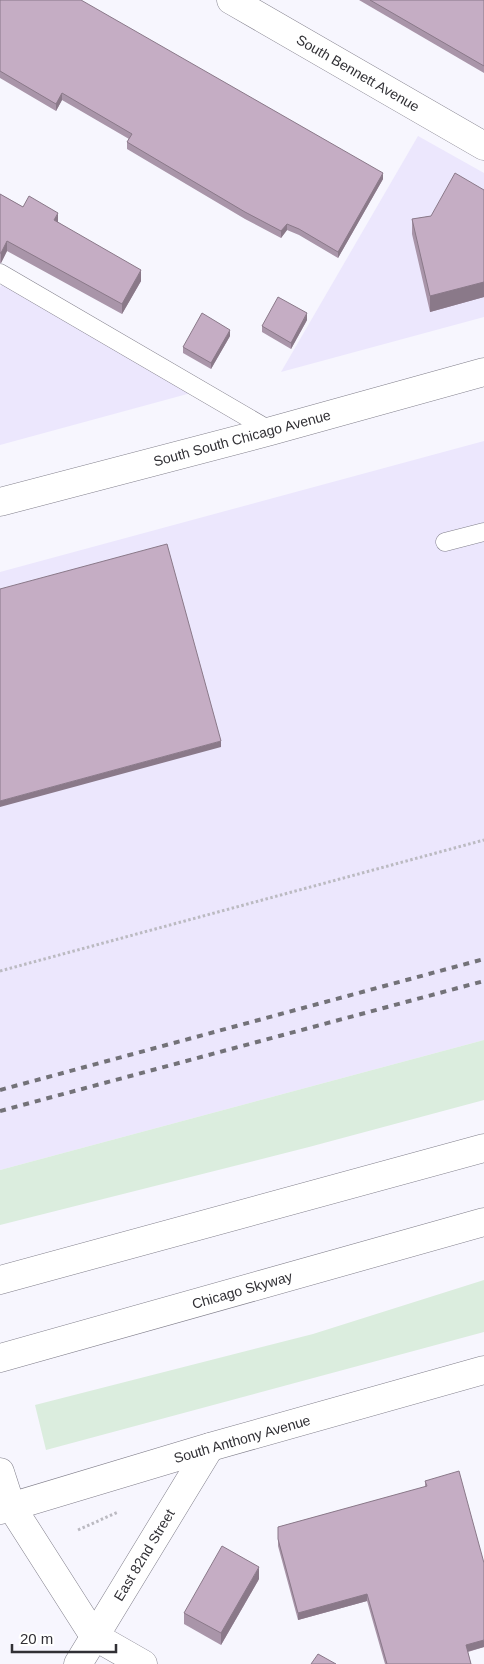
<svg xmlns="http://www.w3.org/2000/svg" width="484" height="1664" viewBox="0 0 484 1664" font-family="Arial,sans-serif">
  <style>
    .built { fill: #ece7fd }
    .green { fill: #dbedde }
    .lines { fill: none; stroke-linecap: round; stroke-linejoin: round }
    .service-casing { stroke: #817f8b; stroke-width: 19 }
    .minor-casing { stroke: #817f8b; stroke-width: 29 }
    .secondary-casing { stroke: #817f8b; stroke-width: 29 }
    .motorway-casing { stroke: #817f8b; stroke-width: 29 }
    .path { stroke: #bbbac1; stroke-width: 3; stroke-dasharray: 2.5 2.5; stroke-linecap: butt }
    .service { stroke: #fff; stroke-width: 18 }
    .minor { stroke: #fff; stroke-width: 28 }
    .secondary { stroke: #fff; stroke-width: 28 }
    .motorway { stroke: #fff; stroke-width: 28 }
    .rail { stroke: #737278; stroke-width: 4; stroke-dasharray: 6 6; stroke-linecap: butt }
    .wall { fill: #a995a9 }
    .shaded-wall { fill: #8a7989 }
    .building { fill: #c5adc4; stroke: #8a7989 }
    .labels { text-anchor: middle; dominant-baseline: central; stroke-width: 4.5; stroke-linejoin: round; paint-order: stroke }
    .street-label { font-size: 14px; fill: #313035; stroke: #fff }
  </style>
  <rect width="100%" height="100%" fill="#f7f6fe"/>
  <g class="built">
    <polygon points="418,136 484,173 484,317 281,372"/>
    <polygon points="6,277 202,390 0,445 0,287"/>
    <polygon points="484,441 484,1040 0,1170 0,572"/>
  </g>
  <g class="green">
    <polygon points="484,1040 484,1100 309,1147 0,1225 0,1170"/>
    <polygon points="484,1280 484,1332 46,1450 35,1405 313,1334"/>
  </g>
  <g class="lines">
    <defs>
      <g id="service">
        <polyline points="0,273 271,431"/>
        <polyline points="445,542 484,532"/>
      </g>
      <g id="minor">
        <polyline points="231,0 484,146"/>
        <polyline points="0,1472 11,1506 94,1636 143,1664"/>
        <polyline points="0,1510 210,1447 484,1370"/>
        <polyline points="78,1664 210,1447"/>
      </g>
      <polyline id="secondary" points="0,502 271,431 484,372"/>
      <g id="motorway">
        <polyline points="0,1280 484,1148"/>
        <polyline points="0,1358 484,1222"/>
      </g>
    </defs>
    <use href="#service" class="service-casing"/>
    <use href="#minor" class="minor-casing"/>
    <use href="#secondary" class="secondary-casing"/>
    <use href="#motorway" class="motorway-casing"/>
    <g class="path">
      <polyline points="0,971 484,840"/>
      <polyline points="78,1530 118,1512"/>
    </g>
    <use href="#service" class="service"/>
    <use href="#minor" class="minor"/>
    <use href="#secondary" class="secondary"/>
    <use href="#motorway" class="motorway"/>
    <g class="rail">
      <polyline points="0,1090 484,959"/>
      <polyline points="0,1111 484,981"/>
    </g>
  </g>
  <g class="wall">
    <polygon points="0,0 383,179 338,258 299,235 287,230 281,238 245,219 127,149 127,142 129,139 62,100 56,111 0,78"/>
    <polygon points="359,0 484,0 484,73"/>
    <polygon points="484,190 484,297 430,312 412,234 412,219 431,216"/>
    <polygon points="0,194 23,207 58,222 141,281 122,314 7,251 1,263 0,263"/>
    <polygon points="307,320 291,349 262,332 262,326"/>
    <polygon points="230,336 211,369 183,353 183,347"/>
    <polygon points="425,1481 484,1647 468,1652 471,1664 385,1664 367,1601 298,1620 278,1546 278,1527 425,1487"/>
    <polygon points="259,1579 221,1645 184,1624 184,1613"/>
  </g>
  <g class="shaded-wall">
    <polygon points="62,93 62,100 56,111 56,104"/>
    <polygon points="383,173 383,179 338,258 338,252"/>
    <polygon points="58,213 58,223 54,220"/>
    <polygon points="287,224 287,230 281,238 281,231"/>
    <polygon points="7,241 7,251 1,263 1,253"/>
    <polygon points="141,270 141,281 122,314 122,304"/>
    <polygon points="484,282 484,297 430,312 430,296"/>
    <polygon points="307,313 307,320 291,349 291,343"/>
    <polygon points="230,330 230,336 211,369 211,363"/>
    <polygon points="221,741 221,747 0,807 0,801"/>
    <polygon points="259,1567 259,1579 221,1645 221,1633"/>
    <polygon points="367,1594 367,1601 298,1620 298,1613"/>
    <polygon points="484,1640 484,1647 466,1652 466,1645"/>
  </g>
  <g class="building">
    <polygon points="0,0 81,0 383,173 338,252 299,229 287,224 281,231 245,212 127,142 132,134 62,93 56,104 0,71"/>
    <polygon points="370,0 484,0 484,66"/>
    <polygon points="455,173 484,190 484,282 430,296 412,219 431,216"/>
    <polygon points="0,194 23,207 29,196 58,213 54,220 141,270 122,304 7,241 1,253 0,253"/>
    <polygon points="278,297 307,313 291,343 262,326"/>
    <polygon points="202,313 230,330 211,363 183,347"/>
    <polygon points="167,544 221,741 0,801 0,589"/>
    <polygon points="459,1471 484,1563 484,1640 466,1645 471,1664 387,1664 367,1594 298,1613 278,1539 278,1527 427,1486 425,1481"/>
    <polygon points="222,1546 259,1567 221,1633 184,1613"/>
    <polygon points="318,1654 336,1664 311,1664"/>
  </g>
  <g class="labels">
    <g class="street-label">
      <text transform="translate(358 73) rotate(30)">South Bennett Avenue</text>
      <text transform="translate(242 438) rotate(-15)">South South Chicago Avenue</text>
      <text transform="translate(242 1290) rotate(-16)">Chicago Skyway</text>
      <text transform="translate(242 1439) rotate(-16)">South Anthony Avenue</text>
      <text transform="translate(144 1555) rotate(-59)">East 82nd Street</text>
    </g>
  </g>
  <path d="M12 1644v8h104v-8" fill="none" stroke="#313035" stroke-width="2.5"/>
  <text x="20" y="1644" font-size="15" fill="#313035" stroke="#ffffff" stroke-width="4" paint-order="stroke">20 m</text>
</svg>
